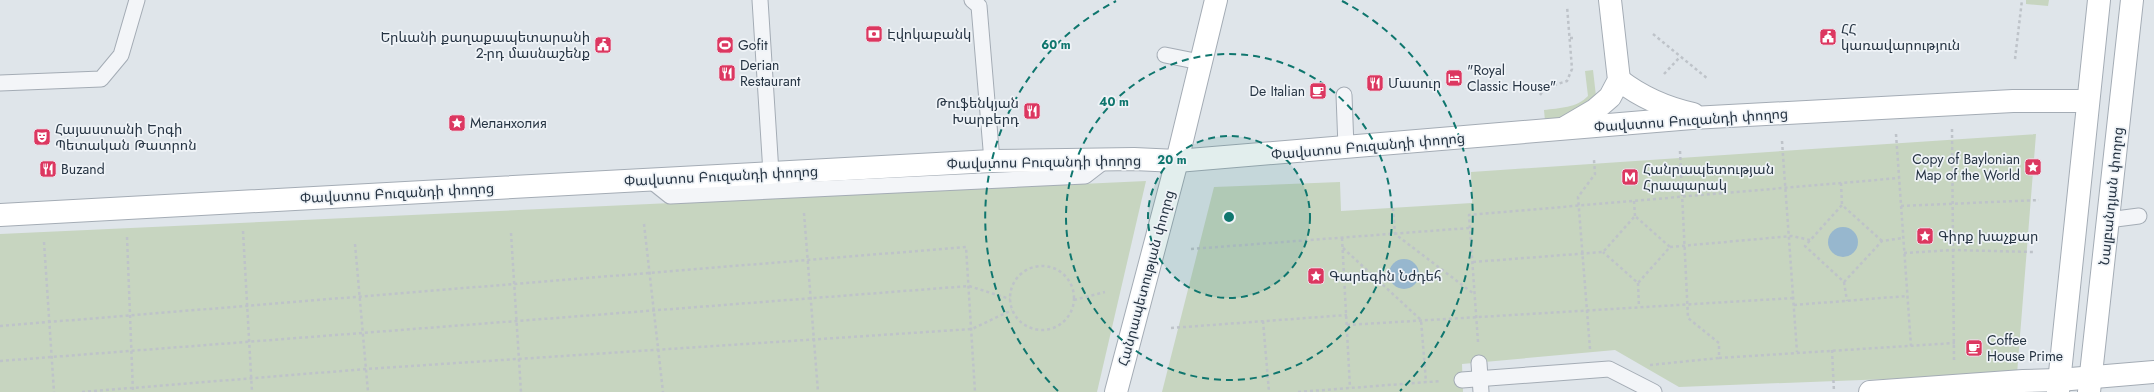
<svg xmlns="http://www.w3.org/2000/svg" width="2154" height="392" viewBox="0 0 2154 392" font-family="Jost,'Noto Sans Armenian',sans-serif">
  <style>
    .green { fill: #c7d5c0 }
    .water { fill: #97b7ce }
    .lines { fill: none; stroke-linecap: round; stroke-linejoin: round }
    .lane-casing { stroke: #a4acb5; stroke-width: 17 }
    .secondary-casing { stroke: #a4acb5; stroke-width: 24 }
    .path { stroke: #bec3c9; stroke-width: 2.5; stroke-dasharray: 3 3; stroke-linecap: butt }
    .lane { stroke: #f3f5f8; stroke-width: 15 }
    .secondary { stroke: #fff; stroke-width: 22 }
    .ring { fill: none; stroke: #0f766e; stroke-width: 2; stroke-dasharray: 7 5 }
    .labels { text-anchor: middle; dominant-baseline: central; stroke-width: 3.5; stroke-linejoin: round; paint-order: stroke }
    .poi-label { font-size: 14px; fill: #263443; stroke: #eff3f7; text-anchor: start }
    .street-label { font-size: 14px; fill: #263443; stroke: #eff3f7 }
    .centre { fill: #0f766e; stroke: #eff3f7; stroke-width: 2 }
    .ring-label { font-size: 12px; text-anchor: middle; font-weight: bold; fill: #0f766e; stroke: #eff3f7; stroke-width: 3.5; stroke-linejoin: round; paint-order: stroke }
  </style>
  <rect width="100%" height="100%" fill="#dfe5ea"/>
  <g class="green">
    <polygon points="2026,0 2049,0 2048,6 2026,4"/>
    <path d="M1593,70L1596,96L1583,115L1545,121L1544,110C1559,108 1577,108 1588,96L1585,71Z"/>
    <polygon points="2036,134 2017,374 1679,387 1615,350 1462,364 1463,392 1162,392 1214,187 1340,182 1341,211 1472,203 1471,172"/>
    <polygon points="1146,181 1097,392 0,392 0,234"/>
  </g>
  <g class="water">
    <circle cx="1843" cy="242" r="15"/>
    <circle cx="1404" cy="274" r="15"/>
  </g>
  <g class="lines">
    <defs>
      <g id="lane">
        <polyline points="760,0 771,173"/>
        <polyline points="972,0 979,6 992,161"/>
        <polyline points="1165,55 1200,62"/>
        <polyline points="0,83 101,79 121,55 137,0"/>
        <polyline points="1344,95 1346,147"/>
        <polyline points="650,180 670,196 1085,176 1107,159"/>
        <polyline points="2108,220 2139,216"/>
        <polyline points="1479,363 1481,392"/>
        <polyline points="1462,380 1609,369 1654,392"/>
      </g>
      <g id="secondary">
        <path d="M1619,80C1641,97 1666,108 1693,114"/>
        <polyline points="1566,127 1595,110 1610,97 1619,80 1610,0"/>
        <polyline points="0,215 992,161 1134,159 1177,161 1692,118 2013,101 2088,101"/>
        <polyline points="1116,392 1177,161 1216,0"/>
        <polyline points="1870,392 2023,381 2059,380 2154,372"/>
        <polyline points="2058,392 2099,0"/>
        <polyline points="2089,392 2132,0"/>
      </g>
    </defs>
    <use href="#lane" class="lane-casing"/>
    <use href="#secondary" class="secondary-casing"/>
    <g class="path">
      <polyline points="1653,34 1708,79"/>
      <polyline points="1570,38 1576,38"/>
      <polyline points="2015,59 2022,0"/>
      <polyline points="1664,74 1680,57"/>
      <polyline points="1540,95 1545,88 1567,81 1572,69 1567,6"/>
      <polyline points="1952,129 1954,361"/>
      <polyline points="1896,134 1911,346"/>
      <polyline points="1782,141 1797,352"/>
      <polyline points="1680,151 1688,318 1719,343 1719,358 1955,343"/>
      <polyline points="1841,183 1842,205"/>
      <polyline points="1634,201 1635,216"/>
      <polyline points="1901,206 2039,200"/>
      <polyline points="1393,208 1395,234 1474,294"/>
      <polyline points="804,213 818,392"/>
      <polyline points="644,224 663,392"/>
      <polyline points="243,231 252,392"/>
      <polyline points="511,233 521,392"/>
      <polyline points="127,237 133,392"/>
      <polyline points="1342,238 1350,388"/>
      <polyline points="1882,241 1842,205 1805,246 1844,282 1882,241 1903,238"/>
      <polyline points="44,242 54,392"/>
      <polyline points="355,244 368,392"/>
      <polyline points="1670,247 1792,236 1810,240"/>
      <polyline points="1343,248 1421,320 1426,382"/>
      <polyline points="1191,249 1469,228"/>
      <polyline points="1904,253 1953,250 2034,252"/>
      <polyline points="1473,262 1603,252 1635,216 1670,247 1638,283 1603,252"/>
      <circle cx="1042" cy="298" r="32"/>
      <polyline points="1844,282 1847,301"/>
      <polyline points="1638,283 1639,307"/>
      <polyline points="1074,300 1105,292"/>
      <polyline points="1794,305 1907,296"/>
      <polyline points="1263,321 1269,392"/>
      <polyline points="1347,325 1794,298"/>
      <polyline points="0,326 966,247 975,392"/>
      <polyline points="1171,328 1347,315"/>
      <polyline points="1478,342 1469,215 1899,178"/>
      <polyline points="1590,349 1578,197 1595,174 1594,160"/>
      <polyline points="1832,350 1834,392"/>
      <polyline points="0,361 969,286 1010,299"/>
      <polyline points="1650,365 1719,358"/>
      <polyline points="82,392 366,369 972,329 1012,310"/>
      <polyline points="1298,392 1441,381"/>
    </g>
    <use href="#lane" class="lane"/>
    <use href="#secondary" class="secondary"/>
  </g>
  <circle cx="1229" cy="217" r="81" fill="#0f766e" fill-opacity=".12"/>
  <g class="ring">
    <circle cx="1229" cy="217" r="81"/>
    <circle cx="1229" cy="217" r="163"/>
    <path d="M1058 391A244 244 0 0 1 1116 1M1342 1A244 244 0 0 1 1400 391"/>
  </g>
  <defs>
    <symbol id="bank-square" viewBox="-11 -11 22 22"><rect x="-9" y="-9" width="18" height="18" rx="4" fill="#dc3760" stroke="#eff3f7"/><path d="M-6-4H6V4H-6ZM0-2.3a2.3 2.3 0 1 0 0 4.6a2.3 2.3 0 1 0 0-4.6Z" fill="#fff"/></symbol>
    <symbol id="civic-square" viewBox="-11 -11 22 22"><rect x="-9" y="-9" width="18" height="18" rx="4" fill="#dc3760" stroke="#eff3f7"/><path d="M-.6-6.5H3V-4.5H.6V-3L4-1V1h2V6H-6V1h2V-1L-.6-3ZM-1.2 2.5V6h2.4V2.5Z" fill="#fff"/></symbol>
    <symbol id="stadium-square" viewBox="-11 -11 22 22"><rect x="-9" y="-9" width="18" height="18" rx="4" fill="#dc3760" stroke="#eff3f7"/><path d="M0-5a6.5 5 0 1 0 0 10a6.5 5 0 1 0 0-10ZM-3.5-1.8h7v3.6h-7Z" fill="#fff"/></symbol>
    <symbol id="restaurant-square" viewBox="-11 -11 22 22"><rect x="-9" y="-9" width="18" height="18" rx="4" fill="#dc3760" stroke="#eff3f7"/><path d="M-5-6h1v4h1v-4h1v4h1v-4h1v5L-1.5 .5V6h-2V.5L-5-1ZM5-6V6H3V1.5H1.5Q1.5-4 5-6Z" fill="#fff"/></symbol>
    <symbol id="hotel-square" viewBox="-11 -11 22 22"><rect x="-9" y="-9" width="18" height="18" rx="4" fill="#dc3760" stroke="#eff3f7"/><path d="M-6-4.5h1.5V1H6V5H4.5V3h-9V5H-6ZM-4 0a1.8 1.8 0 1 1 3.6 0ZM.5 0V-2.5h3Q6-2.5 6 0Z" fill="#fff"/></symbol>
    <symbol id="cafe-square" viewBox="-11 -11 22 22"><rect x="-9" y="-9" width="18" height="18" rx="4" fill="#dc3760" stroke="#eff3f7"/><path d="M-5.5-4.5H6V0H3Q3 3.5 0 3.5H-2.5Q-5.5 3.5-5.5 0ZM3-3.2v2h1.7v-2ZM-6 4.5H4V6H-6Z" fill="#fff"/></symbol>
    <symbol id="sight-square" viewBox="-11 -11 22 22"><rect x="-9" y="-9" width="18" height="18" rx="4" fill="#dc3760" stroke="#eff3f7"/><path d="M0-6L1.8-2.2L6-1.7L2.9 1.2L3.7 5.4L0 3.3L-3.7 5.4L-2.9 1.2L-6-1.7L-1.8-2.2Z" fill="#fff"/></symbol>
    <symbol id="theatre-square" viewBox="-11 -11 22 22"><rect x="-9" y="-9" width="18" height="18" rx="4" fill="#dc3760" stroke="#eff3f7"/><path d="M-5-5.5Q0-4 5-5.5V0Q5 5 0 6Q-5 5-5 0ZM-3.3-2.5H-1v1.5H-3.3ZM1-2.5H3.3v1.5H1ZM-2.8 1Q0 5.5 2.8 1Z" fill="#fff"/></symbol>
    <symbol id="metro-square" viewBox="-11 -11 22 22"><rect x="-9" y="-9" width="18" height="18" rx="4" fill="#dc3760" stroke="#eff3f7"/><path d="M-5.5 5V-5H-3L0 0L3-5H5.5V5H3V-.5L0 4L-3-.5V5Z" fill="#fff"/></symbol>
  </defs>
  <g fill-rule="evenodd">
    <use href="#bank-square" x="864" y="24" width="20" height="20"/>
    <use href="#civic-square" x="1818" y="27" width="20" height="20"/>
    <use href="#civic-square" x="593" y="35" width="20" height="20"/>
    <use href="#stadium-square" x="715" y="35" width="20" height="20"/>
    <use href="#restaurant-square" x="717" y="63" width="20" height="20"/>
    <use href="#hotel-square" x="1444" y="68" width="20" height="20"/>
    <use href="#restaurant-square" x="1365" y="73" width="20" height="20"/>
    <use href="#cafe-square" x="1308" y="81" width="20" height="20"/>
    <use href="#restaurant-square" x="1022" y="101" width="20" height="20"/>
    <use href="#sight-square" x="447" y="113" width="20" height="20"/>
    <use href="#theatre-square" x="32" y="127" width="20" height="20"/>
    <use href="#sight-square" x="2023" y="157" width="20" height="20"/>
    <use href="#restaurant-square" x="38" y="159" width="20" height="20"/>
    <use href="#metro-square" x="1620" y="167" width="20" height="20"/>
    <use href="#sight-square" x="1915" y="226" width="20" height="20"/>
    <use href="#sight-square" x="1306" y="266" width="20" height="20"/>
    <use href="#cafe-square" x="1964" y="338" width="20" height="20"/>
  </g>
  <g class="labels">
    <g class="poi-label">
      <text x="1841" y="29">ՀՀ<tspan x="1841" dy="16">կառավարություն</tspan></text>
      <text x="887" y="34">Էվոկաբանկ</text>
      <text x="590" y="37" text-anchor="end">Երևանի քաղաքապետարանի<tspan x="590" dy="16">2-րդ մասնաշենք</tspan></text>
      <text x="738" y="45">Gofit</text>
      <text x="740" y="65">Derian<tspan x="740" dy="16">Restaurant</tspan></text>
      <text x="1467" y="70">"Royal<tspan x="1467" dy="16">Classic House"</tspan></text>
      <text x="1388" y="83">Մասուր</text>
      <text x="1305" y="91" text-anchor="end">De Italian</text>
      <text x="1019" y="103" text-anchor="end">Թուֆենկյան<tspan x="1019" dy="16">Խարբերդ</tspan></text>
      <text x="470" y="123">Меланхолия</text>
      <text x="55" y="129">Հայաստանի Երգի<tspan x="55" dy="16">Պետական Թատրոն</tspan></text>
      <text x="2020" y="159" text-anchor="end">Copy of Baylonian<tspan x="2020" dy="16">Map of the World</tspan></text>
      <text x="61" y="169">Buzand</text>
      <text x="1643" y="169">Հանրապետության<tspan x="1643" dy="16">Հրապարակ</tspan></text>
      <text x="1938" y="236">Գիրք խաչքար</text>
      <text x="1329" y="276">Գարեգին Նժդեհ</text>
      <text x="1987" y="340">Coffee<tspan x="1987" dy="16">House Prime</tspan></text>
    </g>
    <g class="street-label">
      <text transform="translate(1691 120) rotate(-4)">Փավստոս Բուզանդի փողոց</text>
      <text transform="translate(1368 146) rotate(-5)">Փավստոս Բուզանդի փողոց</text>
      <text transform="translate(1044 162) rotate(-1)">Փավստոս Բուզանդի փողոց</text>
      <text transform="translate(721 176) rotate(-3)">Փավստոս Բուզանդի փողոց</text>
      <text transform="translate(397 193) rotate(-3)">Փավստոս Բուզանդի փողոց</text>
      <text transform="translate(2111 196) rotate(-84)">Նալբանդյան փողոց</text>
      <text transform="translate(1146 278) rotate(-75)">Հանրապետության փողոց</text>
    </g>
  </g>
  <circle cx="1229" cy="217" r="6" class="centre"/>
  <g class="ring-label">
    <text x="1056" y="49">60 m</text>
    <text x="1114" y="106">40 m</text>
    <text x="1172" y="164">20 m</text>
  </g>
</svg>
